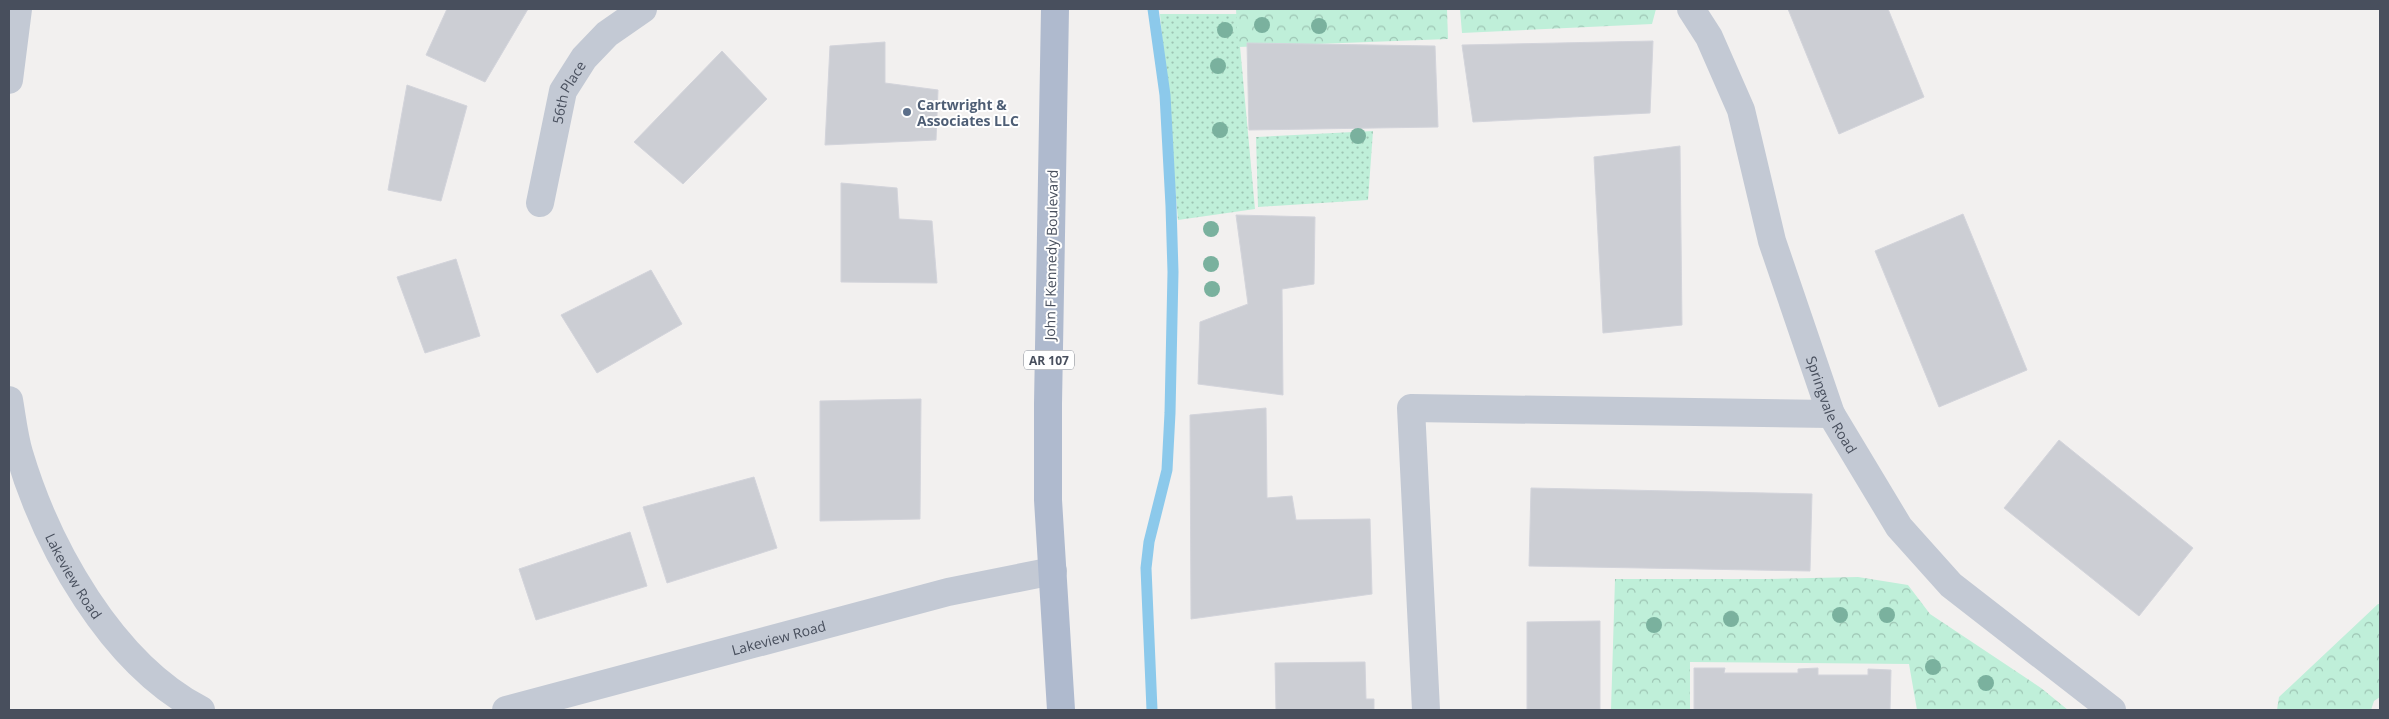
<svg xmlns="http://www.w3.org/2000/svg" width="2389" height="719" viewBox="0 0 2389 719" font-family="'Open Sans',sans-serif">
  <style>
    .grass { fill: url(#grass-dots) }
    .forest { fill: url(#forest-crowns) }
    .lines { fill: none; stroke-linecap: round; stroke-linejoin: round }
    .stream { stroke: #8cc9eb; stroke-width: 11 }
    .building { fill: #ccced4; stroke: #d3d4db }
    .minor { stroke: #c3c9d4; stroke-width: 28 }
    .primary { stroke: #afbace; stroke-width: 28 }
    .tree { fill: #7ab19e }
    .service-dot { fill: #5c6f8a; stroke: #fff; stroke-width: 2 }
    .labels { text-anchor: middle; dominant-baseline: central; stroke-width: 4; stroke-linejoin: round; paint-order: stroke }
    .shield { fill: #fff; stroke: #7f848e; stroke-width: 1 }
    .shield-label { font-size: 12px; font-weight: bold; fill: #484f5d }
    .street-label { font-size: 14px; fill: #484f5d; stroke: #fff }
    .service-label { font-size: 14px; font-weight: bold; fill: #4e5e75; stroke: #fff; text-anchor: start }
  </style>
  <defs>
    <pattern id="grass-dots" width="8" height="8" patternUnits="userSpaceOnUse" patternTransform="scale(1.25)"><rect width="8" height="8" fill="#bfefd9"/><path d="M2 2h.1M6 6h.1" fill="none" stroke="#9dc4b3" stroke-width="1.8" stroke-linecap="round"/></pattern>
    <pattern id="forest-crowns" width="20" height="18" patternUnits="userSpaceOnUse" patternTransform="scale(1.25)"><rect width="20" height="18" fill="#bfefd9"/><path d="M2 6a3 3 0 1 1 6 0M12 15a3 3 0 1 1 6 0" fill="none" stroke="#9dc4b3"/></pattern>
  </defs>
  <rect width="100%" height="100%" fill="#f2f0ef"/>
  <g class="grass">
    <polygon points="1160,14 1237,14 1255,209 1178,220"/>
    <polygon points="1373,131 1368,200 1258,207 1256,137"/>
  </g>
  <g class="forest">
    <polygon points="1236,9 1447,9 1448,39 1238,47"/>
    <polygon points="1460,9 1656,9 1652,24 1462,33"/>
    <polygon points="1858,577 1908,585 1930,614 2041,688 2068,710 1917,710 1909,664 1690,662 1690,710 1611,710 1615,579 1768,579"/>
    <polygon points="2378,604 2380,604 2380,697 2374,701 2371,710 2277,710 2279,697"/>
  </g>
  <g class="lines">
    <polyline class="stream" points="1152,710 1146,568 1149,542 1167,470 1170,413 1173,272 1171,206 1165,95 1153,9"/>
  </g>
  <g class="building">
    <polygon points="447,9 528,9 485,82 426,55"/>
    <polygon points="1788,9 1888,9 1924,97 1839,134"/>
    <polygon points="1653,41 1650,113 1473,122 1462,45"/>
    <polygon points="885,42 885,83 938,90 936,140 825,145 830,46"/>
    <polygon points="1247,43 1435,46 1438,127 1249,130"/>
    <polygon points="722,51 767,99 683,184 634,142"/>
    <polygon points="407,85 467,106 441,201 388,190"/>
    <polygon points="1680,146 1682,325 1603,333 1594,157"/>
    <polygon points="841,183 897,188 899,219 932,221 937,283 841,282"/>
    <polygon points="1963,214 2027,370 1939,407 1875,251"/>
    <polygon points="1236,215 1315,217 1314,284 1282,289 1283,395 1198,384 1200,322 1248,304"/>
    <polygon points="456,259 480,336 425,353 397,277"/>
    <polygon points="651,270 682,324 597,373 561,315"/>
    <polygon points="921,399 920,519 820,521 820,401"/>
    <polygon points="1266,408 1267,498 1292,496 1296,520 1370,519 1372,594 1191,619 1190,415"/>
    <polygon points="2059,440 2193,548 2139,616 2004,508"/>
    <polygon points="754,477 777,548 667,583 643,507"/>
    <polygon points="1531,488 1812,494 1810,571 1529,566"/>
    <polygon points="630,532 647,586 536,620 519,569"/>
    <polygon points="1600,621 1600,710 1527,710 1527,622"/>
    <polygon points="1365,662 1366,699 1374,699 1374,710 1276,710 1275,663"/>
    <polygon points="1694,668 1725,668 1724,673 1798,673 1798,669 1818,668 1818,675 1868,675 1868,669 1891,670 1890,710 1694,710"/>
  </g>
  <g class="lines">
    <g class="minor">
      <path id="s1" d="M1691,9L1709,37L1741,110L1772,241L1831,414L1899,527L1951,585L2112,710"/>
      <polyline points="9,80 18,9"/>
      <path id="s2" d="M540,203L563,91L584,58L607,34L643,9"/>
      <path id="s3" d="M9,400C12,417 14,436 19,453C47,547 111,663 201,710"/>
      <path id="s4" d="M506,710L948,592L1053,571"/>
      <polyline points="1426,710 1411,408 1831,414"/>
    </g>
    <polyline class="primary" points="1055,9 1048,404 1048,500 1061,710"/>
  </g>
  <g class="tree">
    <circle cx="1262" cy="25" r="8"/>
    <circle cx="1319" cy="26" r="8"/>
    <circle cx="1225" cy="30" r="8"/>
    <circle cx="1218" cy="66" r="8"/>
    <circle cx="1220" cy="130" r="8"/>
    <circle cx="1358" cy="136" r="8"/>
    <circle cx="1211" cy="229" r="8"/>
    <circle cx="1211" cy="264" r="8"/>
    <circle cx="1212" cy="289" r="8"/>
    <circle cx="1840" cy="615" r="8"/>
    <circle cx="1887" cy="615" r="8"/>
    <circle cx="1731" cy="619" r="8"/>
    <circle cx="1654" cy="625" r="8"/>
    <circle cx="1933" cy="667" r="8"/>
    <circle cx="1986" cy="683" r="8"/>
  </g>
  <circle class="service-dot" cx="907" cy="112" r="5"/>
  <g class="labels">
    <rect class="shield" x="1024" y="350.5" width="50" height="19" rx="4"/>
    <g class="shield-label">
      <text x="1049" y="360">AR 107</text>
    </g>
    <g class="street-label">
      <text stroke="none"><textPath href="#s2" startOffset="115">56th Place</textPath></text>
      <text transform="translate(1051 255) rotate(-89)">John F Kennedy Boulevard</text>
      <text stroke="none"><textPath href="#s1" startOffset="422">Springvale Road</textPath></text>
      <text stroke="none"><textPath href="#s3" startOffset="189">Lakeview Road</textPath></text>
      <text stroke="none"><textPath href="#s4" startOffset="282">Lakeview Road</textPath></text>
    </g>
    <g class="service-label">
      <text x="917" y="104">Cartwright &amp;<tspan x="917" dy="16">Associates LLC</tspan></text>
    </g>
  </g>
  <rect width="2389" height="719" fill="none" stroke="#484f5d" stroke-width="20"/>
</svg>
